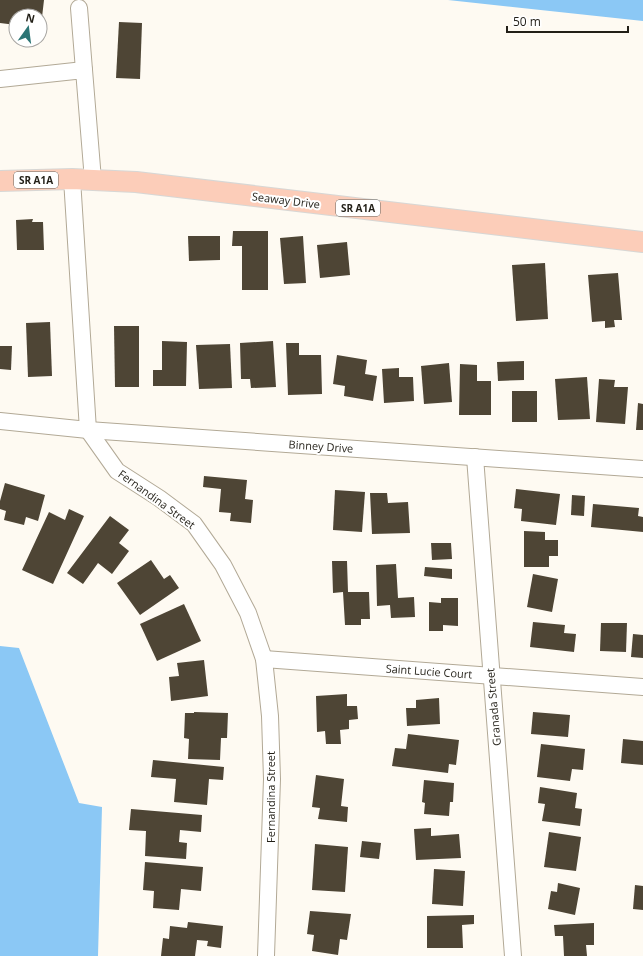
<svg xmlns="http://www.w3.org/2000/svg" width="643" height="956" viewBox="0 0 643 956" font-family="'Open Sans',sans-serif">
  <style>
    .water { fill: #8bc8f5 }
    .pier { fill: #fefaf2 }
    .building { fill: #4e4535 }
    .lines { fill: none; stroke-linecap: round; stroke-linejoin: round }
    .minor-casing { stroke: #b2a996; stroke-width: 18 }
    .major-casing { stroke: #d7d7d5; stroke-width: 22 }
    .minor { stroke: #fff; stroke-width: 16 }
    .major { stroke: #fccdb9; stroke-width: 20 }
    .labels { text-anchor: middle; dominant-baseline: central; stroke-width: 4; stroke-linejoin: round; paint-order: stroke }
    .shield { fill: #fff; stroke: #64625d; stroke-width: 1 }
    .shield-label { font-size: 10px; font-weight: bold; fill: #221f17 }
    .street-label { font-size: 11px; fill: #221f17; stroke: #fff }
  </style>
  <rect width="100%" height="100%" fill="#fefaf2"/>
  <g class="water">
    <polygon points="404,0 643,0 643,30"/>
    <polygon points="0,646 19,648 79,803 102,807 98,956 0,956"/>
  </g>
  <polygon class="pier" points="402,0 448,0 643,21 643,32 476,13 411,4"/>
  <g class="building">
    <polygon points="0,0 44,0 41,26 40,16 16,16 16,25 0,23"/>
    <polygon points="119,22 142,23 140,79 116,78"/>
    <polygon points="33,219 32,222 43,222 44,250 17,250 16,220"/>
    <polygon points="233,231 268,231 268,290 242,290 242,246 232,246"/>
    <polygon points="188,236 220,236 220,260 189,261"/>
    <polygon points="303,236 306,283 284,284 280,238"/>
    <polygon points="347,242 350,275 320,278 317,245"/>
    <polygon points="545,263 548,319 516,321 512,265"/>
    <polygon points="618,273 622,320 614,320 615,327 605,328 605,321 592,322 588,275"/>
    <polygon points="50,322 52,376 28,377 26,323"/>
    <polygon points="114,326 139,326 139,387 115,387"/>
    <polygon points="162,341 187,342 186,386 153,386 153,370 162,370"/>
    <polygon points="273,341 276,387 251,388 250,379 241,379 240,343"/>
    <polygon points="286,343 299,343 299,355 321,355 322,394 288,395"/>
    <polygon points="230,344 232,388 199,389 196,345"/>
    <polygon points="0,346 12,346 11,370 0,369"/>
    <polygon points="337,355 367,360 365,374 377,376 373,401 344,396 345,386 333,384"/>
    <polygon points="524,361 524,380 498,381 497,362"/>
    <polygon points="449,363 452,402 424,404 421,366"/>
    <polygon points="460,364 477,365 477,381 491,381 491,415 459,415"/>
    <polygon points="399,368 399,377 413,377 414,401 384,403 382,369"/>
    <polygon points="587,377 590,419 558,420 555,379"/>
    <polygon points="599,379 615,380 614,387 628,387 625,424 596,422"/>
    <rect x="512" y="391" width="25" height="31"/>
    <polygon points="638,403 643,404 643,430 636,430"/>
    <polygon points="204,476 247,480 245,499 253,500 251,523 230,521 231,513 219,512 221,489 203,487"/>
    <polygon points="5,483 45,495 38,521 26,517 24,525 4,520 6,511 0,509 0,501"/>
    <polygon points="516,489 560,494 556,525 521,521 522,509 514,508"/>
    <polygon points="335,490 365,492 362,532 333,530"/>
    <polygon points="370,493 387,493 388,503 408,502 410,533 372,534"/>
    <polygon points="572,495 585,496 584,516 571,515"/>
    <polygon points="593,504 639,508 638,516 643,517 643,532 591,527"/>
    <polygon points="69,509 84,516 53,584 22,570 49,512 65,520"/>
    <polygon points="110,516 129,530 119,543 129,551 112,574 98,563 83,584 67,573"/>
    <polygon points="524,531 545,532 545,540 558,540 558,556 549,556 549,567 524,567"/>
    <polygon points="431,543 451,543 452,559 432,560"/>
    <polygon points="151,560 164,579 170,575 179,588 140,615 117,583"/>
    <polygon points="332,561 347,561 348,592 369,592 370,619 361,619 361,625 345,625 343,592 333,593"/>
    <polygon points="396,564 398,598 414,597 415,617 391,618 390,605 377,606 376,565"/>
    <polygon points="425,567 452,569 452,579 424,576"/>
    <polygon points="533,574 558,579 552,612 527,607"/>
    <polygon points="441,598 458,598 458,626 443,625 443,631 429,631 429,602 441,603"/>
    <polygon points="184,604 201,641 157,661 140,624"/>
    <polygon points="533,622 565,625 564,633 576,634 574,652 530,647"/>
    <polygon points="601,623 627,623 626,652 600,651"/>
    <polygon points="633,634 643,635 643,658 631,657"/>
    <polygon points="204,660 208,696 171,701 169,677 179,676 177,663"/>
    <polygon points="347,694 347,706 357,706 358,719 349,720 349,729 340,730 341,744 326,744 325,731 317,732 316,696"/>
    <polygon points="439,698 440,724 407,726 406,708 416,708 416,700"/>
    <polygon points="194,712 228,713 227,738 221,738 220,760 188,759 189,739 184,738 185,713 194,713"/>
    <polygon points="533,712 570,715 568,737 531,734"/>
    <polygon points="408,734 459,740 456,765 449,764 448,773 392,766 395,748 406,749"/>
    <polygon points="623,739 643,741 643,765 621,763"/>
    <polygon points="541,744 585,749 583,770 572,769 570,781 537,777"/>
    <polygon points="153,760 224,767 223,780 209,779 207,805 174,802 176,779 151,777"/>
    <polygon points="316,775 344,779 341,806 348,807 347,822 318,819 320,808 312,807"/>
    <polygon points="424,780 454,783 453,802 450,802 449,816 424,814 425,803 422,802"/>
    <polygon points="540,787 577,793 575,808 582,809 580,826 542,821 545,804 538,803"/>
    <polygon points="131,809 202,815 201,832 180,830 179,842 187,843 186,859 145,856 146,831 129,830"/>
    <polygon points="431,828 431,836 459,834 461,858 416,860 414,829"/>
    <polygon points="549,832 581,837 576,871 544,867"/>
    <polygon points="362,841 381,843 379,859 360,857"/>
    <polygon points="315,844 348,847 345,892 312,890"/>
    <polygon points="145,862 203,867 201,891 181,889 179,910 153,908 154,891 143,890"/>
    <polygon points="434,869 465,871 463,906 432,904"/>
    <polygon points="558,883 580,888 575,915 548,909 551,891 557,892"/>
    <polygon points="635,885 643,886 643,910 633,909"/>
    <polygon points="310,911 351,914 347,940 340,939 338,955 312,951 314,935 307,934"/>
    <polygon points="474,915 474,924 462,925 463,948 427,948 427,916"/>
    <polygon points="188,922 223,926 221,948 207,946 208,941 197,940 195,956 161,956 163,938 169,939 170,926 187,928"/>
    <polygon points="594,923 594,945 586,945 587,956 564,956 563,936 555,936 554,925"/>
  </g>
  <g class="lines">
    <defs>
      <g id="minor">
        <polyline points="79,8 84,70"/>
        <polyline points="0,79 84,70 93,180"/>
        <polyline points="72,179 88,430 117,471 159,498 194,524 223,565 248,613 264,659 270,716 272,779 266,956"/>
        <polyline points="0,421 88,430 643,469"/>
        <polyline points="475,457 513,956"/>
        <polyline points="264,659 643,687"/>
      </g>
      <polyline id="major" points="0,181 72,179 136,182 643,242"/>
    </defs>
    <use href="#minor" class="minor-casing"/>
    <use href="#major" class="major-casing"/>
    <use href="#minor" class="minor"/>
    <use href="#major" class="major"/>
  </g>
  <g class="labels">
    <g class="shield">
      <rect x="14" y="172" width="44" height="16" rx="3"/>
      <rect x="336" y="200" width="44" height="16" rx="3"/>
    </g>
    <g class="shield-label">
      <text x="36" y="180">SR A1A</text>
      <text x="358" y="208">SR A1A</text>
    </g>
    <g class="street-label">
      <text transform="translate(286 200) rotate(7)">Seaway Drive</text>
      <text transform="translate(321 446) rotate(4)">Binney Drive</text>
      <text transform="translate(157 499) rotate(36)">Fernandina Street</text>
      <text transform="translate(429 671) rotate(4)">Saint Lucie Court</text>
      <text transform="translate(493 707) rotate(-95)">Granada Street</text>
      <text transform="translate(270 797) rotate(-90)">Fernandina Street</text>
    </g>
  </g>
  <g transform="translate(28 28) rotate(14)"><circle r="19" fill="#ffffff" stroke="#a7a5a2"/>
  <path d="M0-3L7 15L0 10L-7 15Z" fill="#2c7575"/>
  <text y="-6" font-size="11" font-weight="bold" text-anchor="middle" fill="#221f17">N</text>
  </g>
  <path d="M507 26v6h121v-6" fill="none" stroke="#221f17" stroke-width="2"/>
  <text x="513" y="26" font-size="12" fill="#221f17" stroke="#ffffff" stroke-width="3" paint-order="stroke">50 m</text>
</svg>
